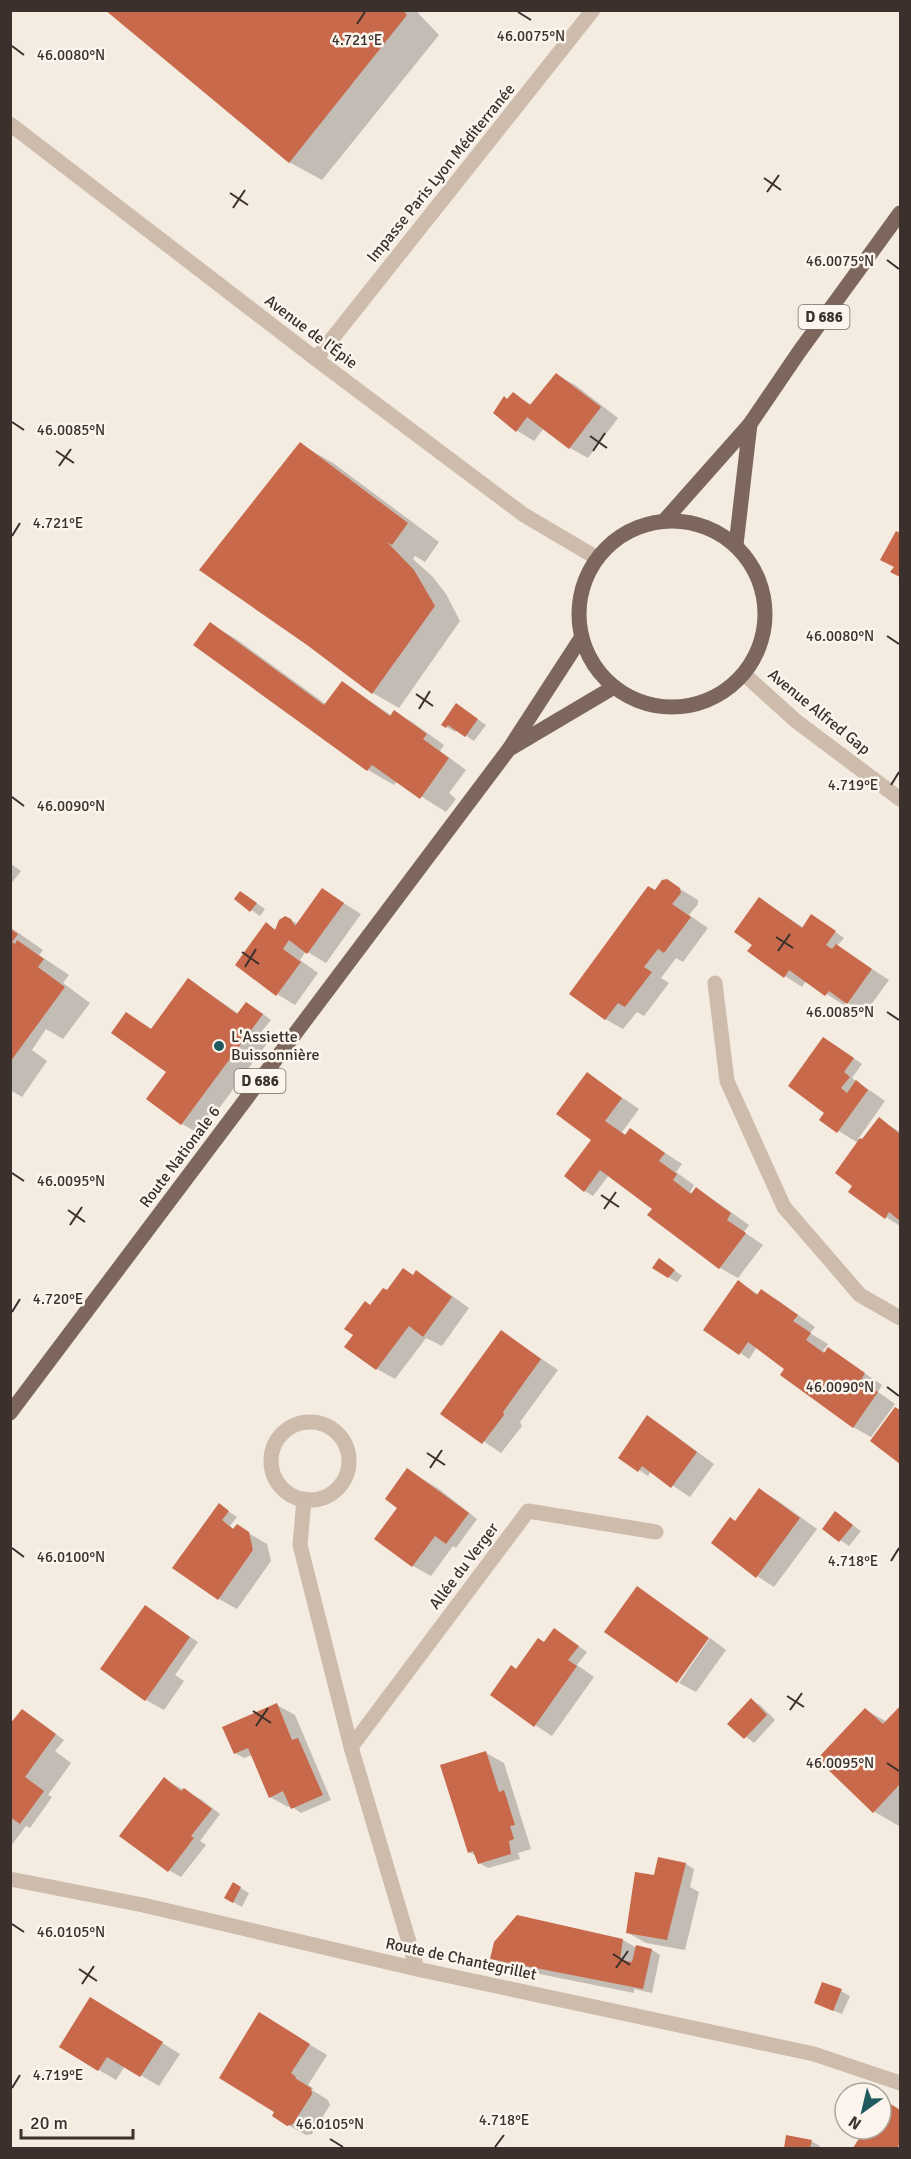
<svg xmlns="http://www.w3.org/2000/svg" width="911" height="2159" viewBox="0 0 911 2159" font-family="Signika,sans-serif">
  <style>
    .shadow { fill: #0003 }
    .building { fill: #c8694b }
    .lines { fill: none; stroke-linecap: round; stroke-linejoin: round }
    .street { stroke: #cdbbac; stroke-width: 15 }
    .primary { stroke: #7d675c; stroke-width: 15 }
    .ticks { fill: none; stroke: #3b302b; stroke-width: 2 }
    .poi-dot { fill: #1f5a5e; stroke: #fbf5ee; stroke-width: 2 }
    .labels { text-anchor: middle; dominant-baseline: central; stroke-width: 5; stroke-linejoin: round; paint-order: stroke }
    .shield { fill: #fbf5ee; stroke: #756b66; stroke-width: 1.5 }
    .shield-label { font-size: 15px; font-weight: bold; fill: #3b302b }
    .street-label { font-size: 16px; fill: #3b302b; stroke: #fbf5ee }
    .poi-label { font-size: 16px; fill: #3b302b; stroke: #fbf5ee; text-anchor: start }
    .ticks-label { font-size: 15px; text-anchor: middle; fill: #3b302b; stroke: #fbf5ee; stroke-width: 5; stroke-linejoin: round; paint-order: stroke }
  </style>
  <rect width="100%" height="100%" fill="#f4ebe1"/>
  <g class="shadow">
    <polygon points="107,10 420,10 418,13 439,35 322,180 289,162"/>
    <polygon points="557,375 575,385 618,418 588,458 570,448 544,428 534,441 516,430 508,400 513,394 532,405"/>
    <polygon points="300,444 333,463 439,542 425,562 415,556 413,559 432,576 446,594 460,621 399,708 373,693"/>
    <polygon points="896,533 900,535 900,576 892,571 895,566"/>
    <polygon points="210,624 236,639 327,705 351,688 392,716 394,712 412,722 444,745 440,751 466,770 449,793 456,799 446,812 397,781 394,785 368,770 195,645"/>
    <polygon points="457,705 486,725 474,741 457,730 455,732 447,727"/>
    <polygon points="10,863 21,871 10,885"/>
    <polygon points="667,881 698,900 698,904 689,915 708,928 683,962 676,958 661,978 669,983 644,1016 637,1012 623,1029 605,1019 655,892"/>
    <polygon points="323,890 361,914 326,963 306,951 300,960 318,973 295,1005 277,994 266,924 276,930 290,920 298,924"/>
    <polygon points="249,898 265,909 260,916 236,899"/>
    <polygon points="760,899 804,928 820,921 844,938 837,946 889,980 865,1013 846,1002 844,1005 806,981 802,987 785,976 754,944"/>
    <polygon points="10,927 43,950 39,955 69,975 63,983 90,1003 63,1039 46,1029 32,1050 47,1061 22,1097 10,1090"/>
    <polygon points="189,980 239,1014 256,1009 271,1020 262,1031 271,1038 200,1134 182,1124 149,1099 173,1078 126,1013 153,1030"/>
    <polygon points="833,1044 862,1064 852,1078 885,1101 858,1139 863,1141 879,1119 900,1132 900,1226 886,1217 854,1186 858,1143 821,1120 826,1113"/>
    <polygon points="587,1074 639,1109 622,1132 626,1135 630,1130 682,1164 676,1172 694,1185 690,1192 693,1194 697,1189 714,1200 749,1225 744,1232 763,1245 738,1278 720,1268 654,1209 609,1175 593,1196 585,1191 594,1140"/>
    <polygon points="668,1265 682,1276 677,1282 668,1277"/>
    <polygon points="417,1272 434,1283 469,1308 442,1346 426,1338 395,1379 377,1369 371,1306 387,1292 414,1276"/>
    <polygon points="739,1282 759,1295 762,1291 779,1301 815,1327 810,1333 828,1344 823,1351 825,1353 829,1349 882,1385 878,1392 895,1404 871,1437 853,1427 786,1369 757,1347 749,1359 705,1329"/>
    <polygon points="502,1332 558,1370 520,1422 522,1426 501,1453 443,1414"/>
    <polygon points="896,1408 900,1411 900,1462 872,1441"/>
    <polygon points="647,1417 665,1428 714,1464 690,1497 651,1471 648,1476 620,1457"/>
    <polygon points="416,1475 439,1489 477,1519 456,1548 453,1546 431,1576 413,1566 376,1539 400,1507"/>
    <polygon points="759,1490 777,1500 817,1529 774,1587 757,1576 736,1522"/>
    <polygon points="219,1505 237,1517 230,1526 234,1529 237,1526 267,1544 271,1561 237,1609 219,1599"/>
    <polygon points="836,1513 861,1531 849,1546 824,1529"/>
    <polygon points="145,1607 198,1642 175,1675 184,1681 164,1710 146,1700"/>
    <polygon points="563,1635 587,1652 577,1665 594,1677 552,1736 535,1725 517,1670 545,1644"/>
    <polygon points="710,1638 726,1650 696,1692 679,1683"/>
    <polygon points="751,1700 760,1705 775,1720 754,1743 729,1724"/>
    <polygon points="277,1705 295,1715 331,1800 301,1813 291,1806 288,1807 270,1797 252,1755 244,1758 235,1753"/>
    <polygon points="900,1708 900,1825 899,1826 873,1811 866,1710 887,1722"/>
    <polygon points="31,1716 64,1740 55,1751 71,1763 48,1795 52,1797 30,1828 26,1826 10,1847 10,1727"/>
    <polygon points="486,1753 504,1763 531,1849 518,1853 520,1859 488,1868 479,1863 477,1856 469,1852"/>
    <polygon points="164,1779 202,1800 220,1814 200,1841 206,1845 181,1877 163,1867"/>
    <polygon points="686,1864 694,1869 690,1887 699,1892 685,1950 646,1943 628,1933 662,1878"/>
    <polygon points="234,1884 249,1893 242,1907 226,1898"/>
    <polygon points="623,1940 637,1948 652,1950 660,1955 652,1993 634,1989 634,1993 510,1968 492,1958"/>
    <polygon points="841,1991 850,1996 842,2014 825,2007"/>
    <polygon points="108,2009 180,2054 159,2086 125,2066 116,2080 99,2070"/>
    <polygon points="277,2025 327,2055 308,2085 313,2088 312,2090 328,2100 330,2105 312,2134 306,2135 288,2125 276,2111"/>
    <polygon points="883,2101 900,2111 900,2148 854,2148 866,2129 881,2129 881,2105"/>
    <polygon points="788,2137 811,2141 820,2146 819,2148 785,2148"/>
  </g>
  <g class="building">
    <polygon points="105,10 403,10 407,15 289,163"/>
    <polygon points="556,373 601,407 569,449 527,417 516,432 493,413 504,396 507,399 513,392 530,405"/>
    <polygon points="300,442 408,523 392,545 387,542 414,570 435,606 372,694 307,645 199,570"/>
    <polygon points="896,531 900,533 900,577 890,572 894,567 880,560"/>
    <polygon points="210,622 324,705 342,681 390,716 394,710 427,734 423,739 449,758 420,799 372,765 367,771 193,645"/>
    <polygon points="456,703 478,719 465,737 448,725 446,728 441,725"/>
    <polygon points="667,879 680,888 681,893 672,904 691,917 664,953 658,949 644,967 652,972 625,1007 618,1003 605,1020 569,994 648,886 655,890 662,880"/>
    <polygon points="322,888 344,903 307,954 289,940 283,949 301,962 276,996 235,965 266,922 275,930 279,920 285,916 291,919 295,926"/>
    <polygon points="240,891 257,903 250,912 234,899"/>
    <polygon points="759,897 802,928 811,914 836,931 826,945 832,949 836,944 872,969 847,1004 829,991 825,996 789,970 784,978 747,951 752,945 734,932"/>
    <polygon points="10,929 18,934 12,942 15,944 17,940 44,959 38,967 65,987 10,1062"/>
    <polygon points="188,978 237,1014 246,1002 263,1014 181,1125 146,1099 166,1072 111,1033 126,1012 151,1029"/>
    <polygon points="823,1037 854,1058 844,1072 850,1077 841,1088 847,1093 856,1080 868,1090 837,1133 819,1120 824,1113 788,1086"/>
    <polygon points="587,1072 622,1098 605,1121 625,1135 630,1128 665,1153 659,1161 677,1174 673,1180 691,1194 696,1187 713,1200 731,1213 727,1220 746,1233 719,1269 647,1215 652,1209 600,1170 584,1192 564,1176 591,1140 556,1114"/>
    <polygon points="879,1117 900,1134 900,1221 889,1212 885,1219 848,1192 852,1186 835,1173 860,1138 862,1139"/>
    <polygon points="659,1258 675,1270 668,1278 652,1268"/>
    <polygon points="403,1268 413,1275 416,1270 452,1297 423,1337 409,1326 376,1370 344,1347 353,1335 344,1329 365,1301 370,1305 383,1288 387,1290"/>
    <polygon points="738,1280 757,1295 761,1289 798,1315 793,1321 811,1333 806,1340 824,1353 828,1347 865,1373 861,1380 878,1392 853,1428 780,1375 784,1369 748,1342 739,1355 703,1330"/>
    <polygon points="501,1330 541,1359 503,1412 504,1415 482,1444 440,1414"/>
    <polygon points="895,1407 900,1410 900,1464 870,1441"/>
    <polygon points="647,1415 697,1452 671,1488 642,1466 638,1472 618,1458"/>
    <polygon points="407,1468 469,1513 446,1544 435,1536 412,1567 374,1539 397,1508 385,1499"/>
    <polygon points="759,1488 800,1518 756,1578 711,1543 730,1517 735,1521"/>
    <polygon points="219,1503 229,1511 222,1520 233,1529 237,1524 249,1532 253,1550 218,1600 172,1568"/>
    <polygon points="835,1511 853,1525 839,1542 822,1529"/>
    <polygon points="637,1586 709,1638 677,1683 604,1632"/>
    <polygon points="145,1605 190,1637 145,1701 100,1669"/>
    <polygon points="554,1628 579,1646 568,1660 577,1666 534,1727 490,1695 511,1665 516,1669 538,1638 544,1642"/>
    <polygon points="751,1698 767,1715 744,1739 727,1724"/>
    <polygon points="277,1703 292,1740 298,1738 323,1795 291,1809 283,1791 269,1798 248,1748 234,1754 222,1727"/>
    <polygon points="900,1706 900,1784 873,1813 817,1759 865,1708 883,1724"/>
    <polygon points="22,1709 56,1734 25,1777 44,1791 20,1824 10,1817 10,1724"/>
    <polygon points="486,1751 499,1792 504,1790 515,1825 510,1826 514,1839 509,1841 511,1854 478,1864 473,1851 468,1853 440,1765"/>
    <polygon points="164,1777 181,1791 184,1788 212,1809 191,1836 194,1838 168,1872 119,1836"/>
    <polygon points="658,1857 686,1863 667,1940 626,1933 635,1872 654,1875"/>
    <polygon points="233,1882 241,1887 233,1903 224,1898"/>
    <polygon points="517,1915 623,1939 620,1960 632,1962 636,1945 652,1949 643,1989 490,1959 494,1942"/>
    <polygon points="822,1982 842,1989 833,2011 814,2003"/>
    <polygon points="90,1997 163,2042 140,2077 107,2057 98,2071 59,2047"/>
    <polygon points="259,2012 310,2044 291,2073 296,2077 295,2078 311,2088 312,2094 293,2124 287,2126 272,2116 274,2112 219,2078"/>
    <polygon points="883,2099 900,2110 900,2143 897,2148 853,2148 865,2129 881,2129 881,2102"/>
    <polygon points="786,2135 812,2140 810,2148 784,2148"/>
  </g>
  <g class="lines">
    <g class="street">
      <polyline points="10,124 316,359 524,515 597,558"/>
      <polyline points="316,359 593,10"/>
      <polyline points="744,674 796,721 900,799"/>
      <polyline points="715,983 727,1081 784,1207 860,1295 900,1318"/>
      <circle cx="310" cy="1461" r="39"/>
      <polyline points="304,1499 300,1545 351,1747 417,1969"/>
      <polyline points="351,1747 528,1511 656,1532"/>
      <polyline points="10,1879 143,1905 417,1969 814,2054 900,2083"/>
    </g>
    <g class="primary">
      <polyline points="664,521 750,424 799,352 900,213"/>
      <circle cx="672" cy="614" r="93"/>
      <polyline points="736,545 750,424"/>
      <polyline points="511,748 614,687"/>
      <polyline points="10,1413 509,749 581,638"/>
    </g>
  </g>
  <path class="ticks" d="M518,12L531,20M357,24L365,12M12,46L24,55M764,178L781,190M767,192L779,175M230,193L248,205M233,208L245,190M887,260L899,269M12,422L24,430M590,436L607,448M56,451L74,463M593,451L605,433M59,466L71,449M12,536L20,523M887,636L899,644M416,694L433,706M419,709L430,691M891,785L899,772M12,797L24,806M776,937L793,948M778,951L790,934M242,952L259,964M245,967L256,949M887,1012L899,1020M12,1173L24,1181M601,1195L619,1207M604,1209L616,1192M68,1210L85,1222M70,1225L82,1207M12,1312L20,1299M887,1387L899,1396M427,1453L445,1465M430,1468L442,1450M12,1548L24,1557M891,1561L899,1548M787,1696L804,1707M790,1710L802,1693M253,1711L271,1723M256,1726L268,1708M887,1763L899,1771M12,1924L24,1932M613,1954L630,1965M616,1968L628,1951M79,1969L97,1981M82,1984L94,1966M12,2088L20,2075M330,2139L343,2147M495,2147L504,2135"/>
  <circle class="poi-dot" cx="219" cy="1046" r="6"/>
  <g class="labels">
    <g class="shield">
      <rect x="798.5" y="305" width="51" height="24" rx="4.5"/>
      <rect x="234.5" y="1069" width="51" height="24" rx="4.5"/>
    </g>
    <g class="shield-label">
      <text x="824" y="317">D 686</text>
      <text x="260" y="1081">D 686</text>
    </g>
    <g class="street-label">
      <text transform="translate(441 173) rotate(-51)">Impasse Paris Lyon Méditerranée</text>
      <text transform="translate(311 332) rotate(37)">Avenue de l'Épie</text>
      <text transform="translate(819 712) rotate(39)">Avenue Alfred Gap</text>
      <text transform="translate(180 1157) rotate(-53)">Route Nationale 6</text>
      <text transform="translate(464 1566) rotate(-53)">Allée du Verger</text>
      <text transform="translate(461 1959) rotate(12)">Route de Chantegrillet</text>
    </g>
    <g class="poi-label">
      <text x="231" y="1037">L'Assiette<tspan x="231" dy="18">Buissonnière</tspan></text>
    </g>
  </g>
  <g class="ticks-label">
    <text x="531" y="41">46.0075°N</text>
    <text x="357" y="45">4.721°E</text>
    <text x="71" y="60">46.0080°N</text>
    <text x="840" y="266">46.0075°N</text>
    <text x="71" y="435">46.0085°N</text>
    <text x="58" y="528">4.721°E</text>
    <text x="840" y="641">46.0080°N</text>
    <text x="853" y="790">4.719°E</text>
    <text x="71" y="811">46.0090°N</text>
    <text x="840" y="1017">46.0085°N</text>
    <text x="71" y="1186">46.0095°N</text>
    <text x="58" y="1304">4.720°E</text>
    <text x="840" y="1392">46.0090°N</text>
    <text x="71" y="1562">46.0100°N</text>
    <text x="853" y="1566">4.718°E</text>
    <text x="840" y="1768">46.0095°N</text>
    <text x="71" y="1937">46.0105°N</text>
    <text x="58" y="2080">4.719°E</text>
    <text x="504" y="2125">4.718°E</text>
    <text x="330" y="2129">46.0105°N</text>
  </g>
  <rect width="911" height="2159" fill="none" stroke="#3b302b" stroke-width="24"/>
  <g transform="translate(863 2111) rotate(214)"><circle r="28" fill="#fbf5ee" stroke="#aea6a0" stroke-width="1.5"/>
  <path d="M0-4.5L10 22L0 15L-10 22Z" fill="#1f5a5e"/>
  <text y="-9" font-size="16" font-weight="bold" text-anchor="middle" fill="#3b302b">N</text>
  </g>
  <path d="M21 2129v9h112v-9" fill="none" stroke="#3b302b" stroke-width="3"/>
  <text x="30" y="2129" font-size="18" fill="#3b302b" stroke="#fbf5ee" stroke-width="4.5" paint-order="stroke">20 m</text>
</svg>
